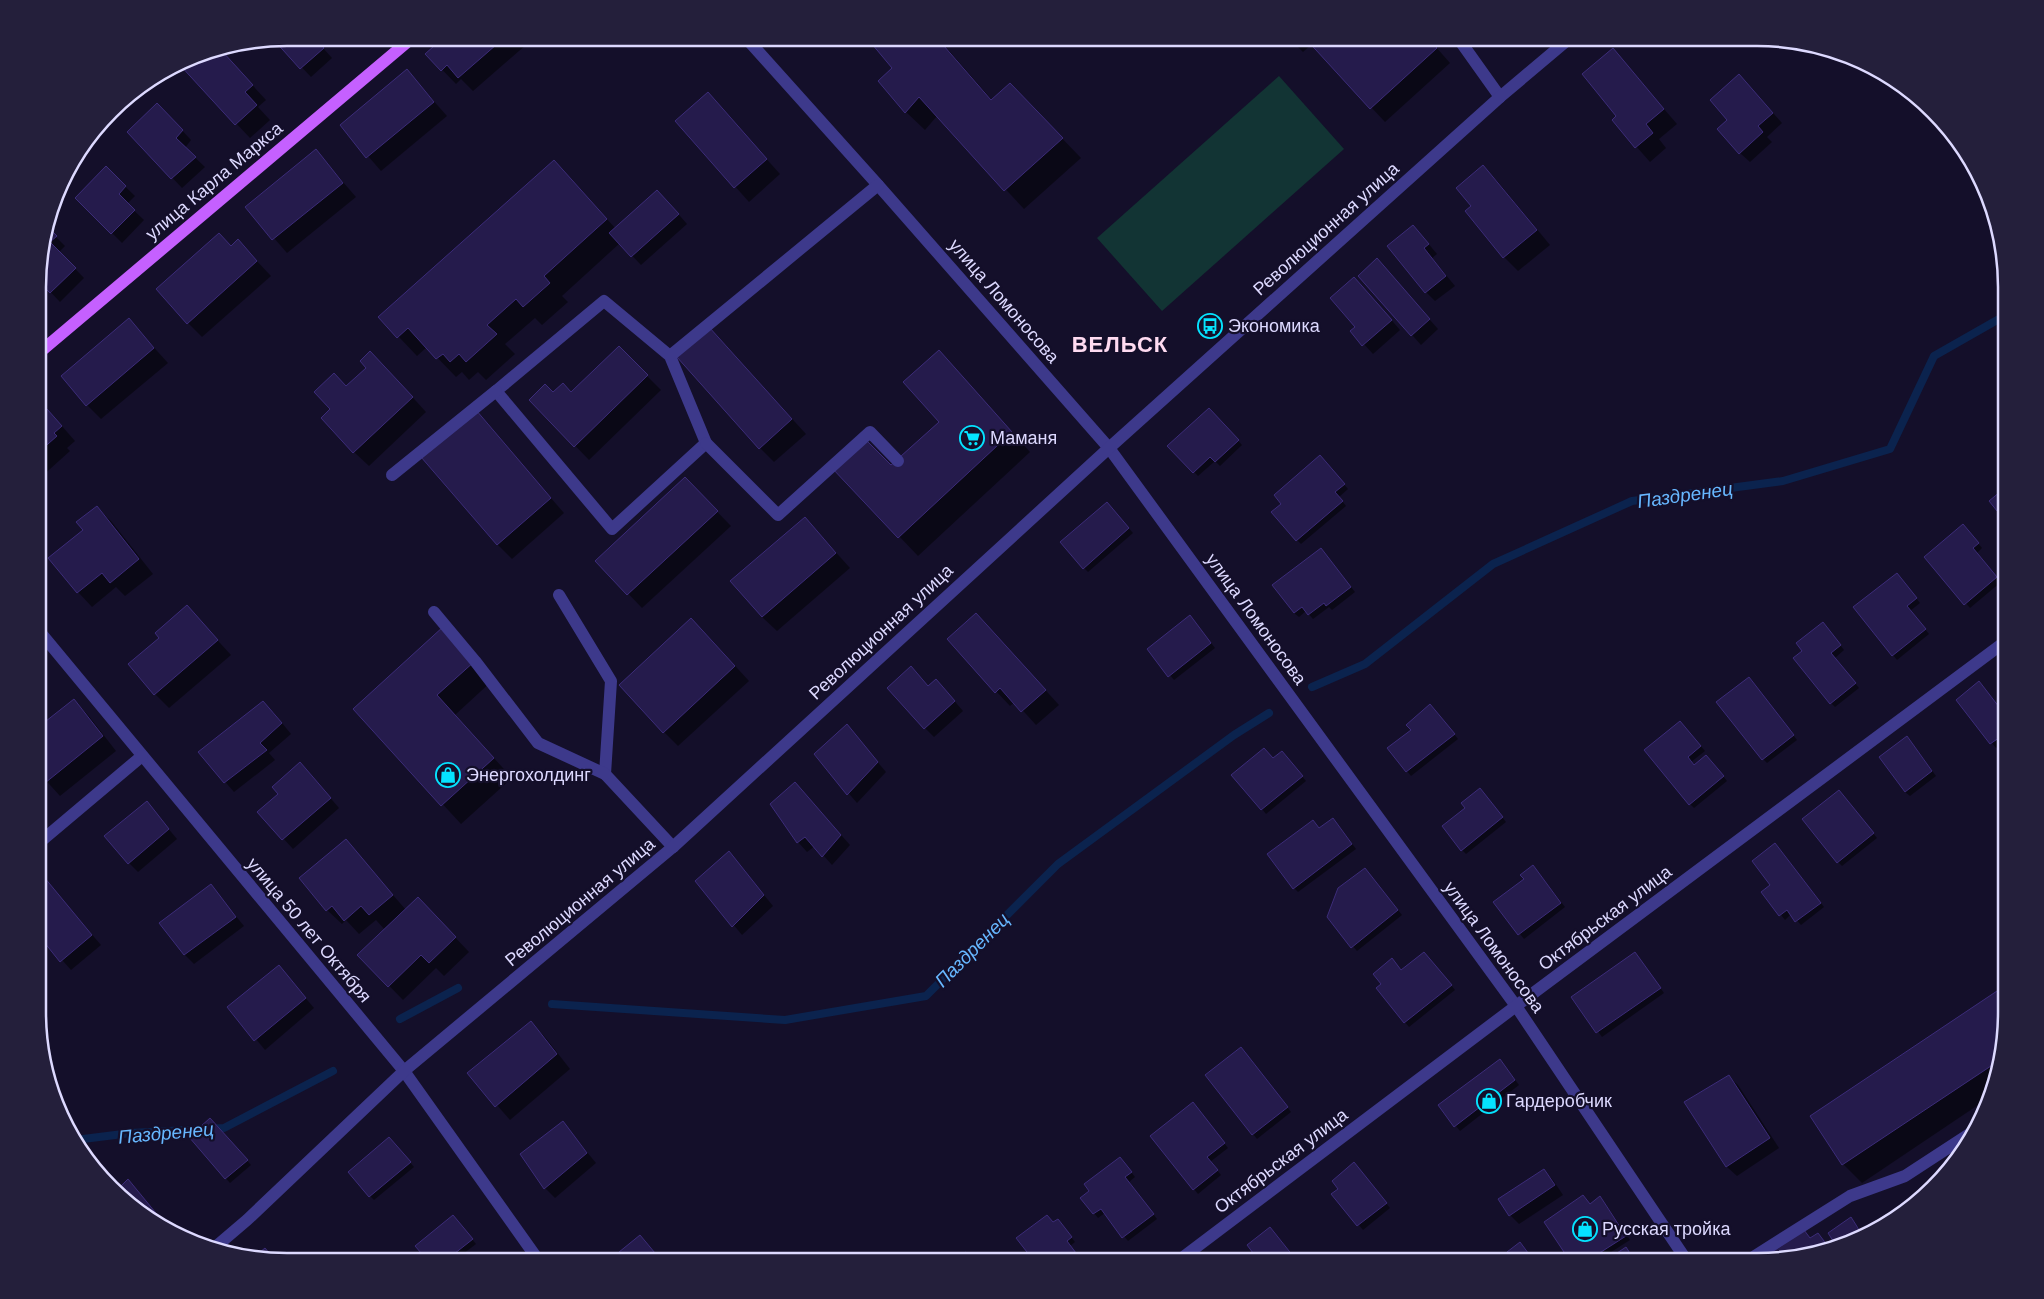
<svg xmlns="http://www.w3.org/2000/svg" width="2044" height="1299" viewBox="0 0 2044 1299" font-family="Helvetica,sans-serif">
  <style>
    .pitch { fill: #123434 }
    .shadow { fill: #0007 }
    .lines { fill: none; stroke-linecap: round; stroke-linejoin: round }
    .stream { stroke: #0b234e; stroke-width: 8 }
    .building { fill: #251b4c; stroke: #3c2c79 }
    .minor { stroke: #3d398b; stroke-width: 12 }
    .major { stroke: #c560ff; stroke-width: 12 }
    .labels { text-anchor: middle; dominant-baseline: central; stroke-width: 4.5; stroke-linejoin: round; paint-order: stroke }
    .street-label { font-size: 18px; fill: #ddd9ff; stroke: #140f2a }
    .poi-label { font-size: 18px; fill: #ddd9ff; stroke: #140f2a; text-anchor: start }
    .water-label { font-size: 19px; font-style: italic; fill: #67b7ff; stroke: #140f2a }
    .district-label { font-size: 22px; font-weight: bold; letter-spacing: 1px; fill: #ffdbf1; stroke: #140f2a }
    .rim { fill: none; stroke: #ddd9ff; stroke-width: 2.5 }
  </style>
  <rect width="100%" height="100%" fill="#140f2a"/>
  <polygon class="pitch" points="1279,76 1344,149 1162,311 1097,238"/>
  <g class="shadow">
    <polygon points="288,38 314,38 332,58 311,77 276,40"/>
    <polygon points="445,38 534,38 473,91 461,79 456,84 427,54"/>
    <polygon points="869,38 938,38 992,100 1028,103 1081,158 1024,209 937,116 925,130 906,112 894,68"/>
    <polygon points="1289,38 1428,38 1450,63 1385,122 1312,44 1303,52"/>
    <polygon points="1757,38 1767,39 1762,43"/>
    <polygon points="1613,50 1677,124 1659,139 1666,148 1650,162 1613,120 1618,116"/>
    <polygon points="221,51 266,100 258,107 270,120 250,138 180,64 192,56"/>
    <polygon points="407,71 447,116 381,171 341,125"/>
    <polygon points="1748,85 1782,123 1767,137 1772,142 1750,162 1740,153 1729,120"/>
    <polygon points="708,94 780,174 749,202 677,121"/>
    <polygon points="167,114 191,140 185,148 205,167 182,188 129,132"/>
    <polygon points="316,151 356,197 287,253 247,207"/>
    <polygon points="554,161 616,229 667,201 687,224 641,265 620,243 562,296 568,302 542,325 535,318 505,344 515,354 486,380 478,372 469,380 462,372 456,377 427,347 417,356 380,317"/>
    <polygon points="1483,167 1497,181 1550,245 1518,271 1504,257"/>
    <polygon points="106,168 135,196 127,204 144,220 122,243 77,198"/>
    <polygon points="48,229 65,246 59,252 84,278 60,302 40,281 40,255"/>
    <polygon points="1422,236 1437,254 1432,258 1455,286 1435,301 1426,292"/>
    <polygon points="238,241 271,276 202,337 188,323 231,247"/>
    <polygon points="1377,260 1438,329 1421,345 1360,276"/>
    <polygon points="1364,288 1400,330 1373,354 1352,331 1357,327"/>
    <polygon points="129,320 168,363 101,419 87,405"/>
    <polygon points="709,328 806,434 774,462 760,448"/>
    <polygon points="619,348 661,390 589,460 531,400 553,394 571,394"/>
    <polygon points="939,352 1030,452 918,556 833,467 891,466 941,422"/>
    <polygon points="385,367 426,412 369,466 354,452 332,409 347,387"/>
    <polygon points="1209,409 1242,445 1220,466 1215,461 1198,476 1169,446"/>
    <polygon points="476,412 564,513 512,559 497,544"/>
    <polygon points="40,413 61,425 75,441 67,448 70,451 40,478"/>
    <polygon points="1324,461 1348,489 1339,497 1346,506 1301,544 1297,540"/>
    <polygon points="699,493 731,526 642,608 597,561"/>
    <polygon points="96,507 111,521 153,574 125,596 116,587 92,607 78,592 84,530"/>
    <polygon points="1111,508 1133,533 1088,572 1084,568"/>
    <polygon points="805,518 850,568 777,631 762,617"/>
    <polygon points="1967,530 1982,548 1977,553 2001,582 1970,608 1926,557"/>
    <polygon points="1321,549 1355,592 1332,610 1329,607 1313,619 1306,611 1299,617 1294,613"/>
    <polygon points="1901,579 1920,603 1910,611 1929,634 1897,660 1893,655"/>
    <polygon points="187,607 231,655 169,708 155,694"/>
    <polygon points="976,614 1059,705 1036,725 1015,702 1010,706 948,640"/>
    <polygon points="1194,621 1215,648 1174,680 1149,650"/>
    <polygon points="1827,628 1844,650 1835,658 1859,688 1835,707 1831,703"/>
    <polygon points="706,634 749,681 678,746 664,732"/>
    <polygon points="463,647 493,680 455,715 512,778 461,824 355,709"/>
    <polygon points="911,668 929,687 945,690 963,711 934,737 925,728"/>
    <polygon points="1753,683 1797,740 1767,763 1763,759"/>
    <polygon points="1957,700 2006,717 2006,740 1996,748"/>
    <polygon points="74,701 88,715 116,751 60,796 40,774 40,723 43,726"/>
    <polygon points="1435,710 1458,739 1411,776 1389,749"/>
    <polygon points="273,712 291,734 269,753 275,760 234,792 200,753"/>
    <polygon points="847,726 886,772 857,803 815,754"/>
    <polygon points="1684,726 1705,751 1691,762 1694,766 1711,761 1727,781 1694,808 1690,804"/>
    <polygon points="1911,742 1936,776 1910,796 1905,792"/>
    <polygon points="1286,757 1306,781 1266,814 1262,809 1273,760"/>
    <polygon points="309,773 339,808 293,849 259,812"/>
    <polygon points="804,793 850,845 832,865 815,846 807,852 798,842"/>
    <polygon points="1484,794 1506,822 1466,854 1462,850"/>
    <polygon points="1843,796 1877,838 1842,866 1838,862"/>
    <polygon points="147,803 177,839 138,872 129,863"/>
    <polygon points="1337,824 1356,849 1298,892 1294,888 1320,830"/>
    <polygon points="346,841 406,910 432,913 469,952 444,976 436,968 403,1000 359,955 385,930 376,920 359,934 346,920 342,924 327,910"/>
    <polygon points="1779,849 1824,907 1801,925 1791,914 1785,920 1763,892 1772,885"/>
    <polygon points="729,852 773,906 742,935 697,881"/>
    <polygon points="1537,871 1565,907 1524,939 1495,902"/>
    <polygon points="1369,874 1402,915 1357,951 1328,917"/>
    <polygon points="44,879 101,945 71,970 40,935 40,928 43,925 40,920 40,883"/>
    <polygon points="211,886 244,926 194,964 184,954"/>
    <polygon points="1635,953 1664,993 1602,1037 1573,997"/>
    <polygon points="1429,958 1455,990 1409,1027 1377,989 1383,984 1396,964 1402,971"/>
    <polygon points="288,977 314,1008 265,1050 229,1007"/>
    <polygon points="530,1022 545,1037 570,1069 510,1120 469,1073"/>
    <polygon points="2006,1028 1993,1092 1990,1097 1862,1183 1843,1164"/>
    <polygon points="1245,1053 1291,1112 1257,1139 1253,1134"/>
    <polygon points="1500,1060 1519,1085 1460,1131 1439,1105"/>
    <polygon points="1728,1076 1738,1085 1779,1148 1737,1176 1727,1167 1685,1103"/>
    <polygon points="1197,1108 1228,1148 1210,1162 1221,1175 1198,1194 1194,1189"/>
    <polygon points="563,1123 596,1163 555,1198 545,1188 522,1154"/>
    <polygon points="214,1124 251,1165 230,1183 190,1137"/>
    <polygon points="393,1143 414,1167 374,1200 370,1196"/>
    <polygon points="1124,1163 1135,1177 1129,1182 1157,1219 1128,1241 1105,1213 1098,1218 1082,1198"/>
    <polygon points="1358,1168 1390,1208 1363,1230 1333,1194"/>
    <polygon points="1543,1170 1553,1180 1563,1195 1519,1224 1510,1215"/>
    <polygon points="1604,1202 1630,1240 1597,1261 1572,1261 1545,1222"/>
    <polygon points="1851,1219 1865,1235 1838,1246"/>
    <polygon points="457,1221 476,1244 454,1261 430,1261 417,1246"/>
    <polygon points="1054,1224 1062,1225 1075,1242 1070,1246 1081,1261 1035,1261 1018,1238"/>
    <polygon points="640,1236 662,1261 610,1261"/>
    <polygon points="1626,1249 1639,1261 1607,1261"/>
  </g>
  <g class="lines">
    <g class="stream">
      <polyline points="1312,687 1365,664 1493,564 1632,501 1783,481 1890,449 1934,356 2006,315"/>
      <polyline points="552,1004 785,1020 926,996 1058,864 1234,735 1269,713"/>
      <polyline points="400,1019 458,988"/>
      <polyline points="75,1140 131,1133 224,1128 333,1071"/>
    </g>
  </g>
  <g class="building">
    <polygon points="288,38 315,38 324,48 300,69 274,40"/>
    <polygon points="443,38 504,38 458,78 447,65 441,71 425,54"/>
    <polygon points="867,38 937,38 991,100 1010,83 1063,138 1004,191 919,97 905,113 878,81 892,68"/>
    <polygon points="1305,38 1428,38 1437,48 1370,109"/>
    <polygon points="1613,48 1664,109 1646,124 1653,133 1635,148 1612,120 1616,116 1582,74"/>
    <polygon points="222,51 253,85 245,92 257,105 235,125 179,64 192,56"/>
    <polygon points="407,69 434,102 366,158 340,125"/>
    <polygon points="1739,74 1773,113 1758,126 1763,132 1739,154 1717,129 1727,120 1710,100"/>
    <polygon points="708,92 767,159 734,188 675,121"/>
    <polygon points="157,103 183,130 176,138 196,157 171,179 127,132"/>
    <polygon points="316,149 343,183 272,240 245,207"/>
    <polygon points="554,160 607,219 544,276 550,283 523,307 516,299 487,325 497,334 466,362 459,354 450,362 443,354 436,359 408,328 397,338 378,317"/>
    <polygon points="1483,165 1537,230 1503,258 1465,211 1471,206 1456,188"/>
    <polygon points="106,166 126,186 119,194 135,210 111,234 75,198"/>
    <polygon points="657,190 679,214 631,257 609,233"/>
    <polygon points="1413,225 1429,244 1424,248 1446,276 1425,293 1387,246"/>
    <polygon points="48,227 57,236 50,242 76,268 50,293 40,283 40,255"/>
    <polygon points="219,233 231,246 238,239 257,261 187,324 156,289"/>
    <polygon points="1377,258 1430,319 1411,336 1358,276"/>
    <polygon points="1354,277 1392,320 1362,346 1350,331 1355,327 1330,298"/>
    <polygon points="129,318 154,348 86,406 61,376"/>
    <polygon points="709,327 792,419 759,449 676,356"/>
    <polygon points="619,346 648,375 574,447 529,400 545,384 553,392 563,383 571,392"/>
    <polygon points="939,350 1012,432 898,538 831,467 864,438 891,465 939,422 903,382"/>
    <polygon points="370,351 413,397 353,453 321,418 330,409 314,392 334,373 346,386 366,368 360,361"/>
    <polygon points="1209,408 1239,440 1215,462 1210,457 1193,473 1167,446"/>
    <polygon points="47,409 62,426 54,433 57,436 40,451 40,413 41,415"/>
    <polygon points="476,410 551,498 497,545 421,457"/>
    <polygon points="1320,455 1345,484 1335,492 1343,501 1296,541 1271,512 1281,504 1274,495"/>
    <polygon points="685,477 718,511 627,595 595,561"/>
    <polygon points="2006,487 2006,522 1989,501"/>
    <polygon points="1107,502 1129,528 1083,569 1060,542"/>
    <polygon points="97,506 139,559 110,583 102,573 77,593 48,558 83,530 76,522"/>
    <polygon points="805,517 836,553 762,617 730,581"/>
    <polygon points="1963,524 1979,543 1973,548 1997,577 1964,605 1924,557"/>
    <polygon points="1321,548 1351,587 1326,606 1324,603 1308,615 1302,607 1294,613 1272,585"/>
    <polygon points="1897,573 1917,598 1907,606 1926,629 1892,656 1853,607"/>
    <polygon points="187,605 218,640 154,695 128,664 159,638 155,633"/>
    <polygon points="976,613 1046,690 1021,712 1000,688 995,693 947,639"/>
    <polygon points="1190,615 1211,643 1168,677 1147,649"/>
    <polygon points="691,618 735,666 663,733 619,685"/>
    <polygon points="1823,622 1841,645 1831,653 1856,683 1830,704 1793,658 1802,651 1796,643"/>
    <polygon points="444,626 475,661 437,695 494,758 441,806 353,709"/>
    <polygon points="911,666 928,686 936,679 955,701 924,729 887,688"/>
    <polygon points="1749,677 1794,735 1762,760 1716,702"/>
    <polygon points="1979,681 2006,716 2006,733 1990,744 1956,700"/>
    <polygon points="74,699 103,736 45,783 40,776 40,723 41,725"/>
    <polygon points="263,701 282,723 260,743 267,750 224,783 198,752"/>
    <polygon points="1430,704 1455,734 1406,772 1387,748 1411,730 1406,725"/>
    <polygon points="1680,721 1701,746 1688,757 1694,765 1706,755 1724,776 1689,805 1644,750"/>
    <polygon points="847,724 878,762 847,795 814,754"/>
    <polygon points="1907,736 1932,771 1905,792 1879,757"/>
    <polygon points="1264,748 1273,758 1282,751 1303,776 1261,810 1231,775"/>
    <polygon points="300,762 331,798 282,840 257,812 278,794 272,787"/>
    <polygon points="795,782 841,835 822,857 805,837 797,843 770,804"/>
    <polygon points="1480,788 1503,817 1461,851 1442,826 1465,808 1461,803"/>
    <polygon points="1839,790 1874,833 1837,863 1802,819"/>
    <polygon points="147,801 169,829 128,864 104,836"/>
    <polygon points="1333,818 1352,844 1293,889 1267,854 1313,820 1319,828"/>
    <polygon points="346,839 393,895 369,915 361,906 344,921 332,906 326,911 299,878"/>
    <polygon points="1775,843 1821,903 1795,922 1787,910 1779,916 1761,892 1770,885 1752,861"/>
    <polygon points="729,851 764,895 732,927 695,881"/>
    <polygon points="1533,865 1561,903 1518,935 1493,902 1524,879 1520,875"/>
    <polygon points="1365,868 1398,910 1351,948 1327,917 1338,888"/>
    <polygon points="44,877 92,935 60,962 40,937 40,926 42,925 40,922 40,881"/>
    <polygon points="211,884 236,917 184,955 159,923"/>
    <polygon points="418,897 456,937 429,963 421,955 388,987 357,955"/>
    <polygon points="1424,952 1452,985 1404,1023 1376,988 1381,984 1373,974 1392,958 1401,970"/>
    <polygon points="1635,952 1661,988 1596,1033 1571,997"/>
    <polygon points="279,965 306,998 254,1041 227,1007"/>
    <polygon points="2006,985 2006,1028 2000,1060 1842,1165 1810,1116"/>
    <polygon points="531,1021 557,1054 495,1107 467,1073"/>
    <polygon points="1241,1047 1288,1107 1252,1135 1205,1075"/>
    <polygon points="1500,1059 1515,1080 1454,1127 1438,1105"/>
    <polygon points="1729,1075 1770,1138 1726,1167 1684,1102"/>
    <polygon points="1193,1102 1225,1143 1207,1157 1218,1170 1193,1190 1150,1136"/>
    <polygon points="210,1118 248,1160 225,1179 189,1137"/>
    <polygon points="563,1121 587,1153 544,1189 520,1154"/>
    <polygon points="389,1137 411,1162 369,1197 348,1172"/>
    <polygon points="1120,1157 1132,1172 1125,1177 1154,1214 1122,1238 1101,1209 1093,1214 1080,1198 1089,1191 1084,1184"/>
    <polygon points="1354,1162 1387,1203 1357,1226 1331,1194 1338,1189 1332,1181"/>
    <polygon points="1544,1169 1555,1185 1509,1216 1498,1199"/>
    <polygon points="128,1179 169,1229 149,1220 118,1189"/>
    <polygon points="1583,1195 1590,1204 1600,1196 1626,1236 1587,1261 1570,1261 1544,1222"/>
    <polygon points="453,1215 473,1239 445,1261 428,1261 415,1246"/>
    <polygon points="1047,1215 1053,1222 1058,1219 1072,1237 1067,1241 1082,1261 1034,1261 1016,1238"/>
    <polygon points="1851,1217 1863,1236 1837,1247 1828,1233"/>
    <polygon points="1270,1227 1297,1261 1259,1261 1247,1245"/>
    <polygon points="1804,1230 1810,1238 1818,1233 1830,1249 1821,1253 1773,1261 1759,1261"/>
    <polygon points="640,1235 660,1259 657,1261 608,1261"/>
    <polygon points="1520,1242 1534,1261 1513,1261 1507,1252"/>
    <polygon points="1626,1247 1635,1261 1605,1261"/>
    <polygon points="265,1248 275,1260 254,1257"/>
    <polygon points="966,1252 974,1261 953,1261"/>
  </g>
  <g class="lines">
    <g class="minor">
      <polyline points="746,38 878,185 1109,448 1516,1006 1687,1261"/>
      <polyline points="1458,38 1500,97"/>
      <polyline points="670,356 706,443 612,529 496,391 604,301 670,356 878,185"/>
      <polyline points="706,443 778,515 870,432 898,461"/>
      <polyline points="392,475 496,391"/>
      <polyline points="559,595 611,681 605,774 673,847"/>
      <polyline points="434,612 475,661 538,743 605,774"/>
      <polyline points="40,632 404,1071 539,1261"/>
      <polyline points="40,842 142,756"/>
      <polyline points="213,1249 247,1220 404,1071 673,847 1109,448 1500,97 1570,38"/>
      <polyline points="1178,1261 1516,1006 2006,641"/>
      <polyline points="1747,1261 1850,1196 1905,1176 1974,1131"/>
    </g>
    <polyline class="major" points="40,352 412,38"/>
  </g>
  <defs>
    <symbol id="bus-ring" viewBox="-11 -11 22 22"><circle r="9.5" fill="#140f2a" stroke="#05e3ff" stroke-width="1.5"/><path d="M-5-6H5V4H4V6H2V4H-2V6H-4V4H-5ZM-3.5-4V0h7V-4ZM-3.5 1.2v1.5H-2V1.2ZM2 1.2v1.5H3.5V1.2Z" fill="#05e3ff"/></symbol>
    <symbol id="supermarket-ring" viewBox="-11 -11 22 22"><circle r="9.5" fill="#140f2a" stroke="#05e3ff" stroke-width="1.5"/><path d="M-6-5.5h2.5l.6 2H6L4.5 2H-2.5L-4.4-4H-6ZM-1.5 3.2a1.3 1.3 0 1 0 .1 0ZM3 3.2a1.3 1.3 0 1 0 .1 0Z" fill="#05e3ff"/></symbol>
    <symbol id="shop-ring" viewBox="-11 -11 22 22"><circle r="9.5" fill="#140f2a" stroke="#05e3ff" stroke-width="1.5"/><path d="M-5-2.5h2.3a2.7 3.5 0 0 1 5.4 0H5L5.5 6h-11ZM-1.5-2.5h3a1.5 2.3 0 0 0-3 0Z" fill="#05e3ff"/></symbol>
  </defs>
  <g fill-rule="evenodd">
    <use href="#bus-ring" x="1196" y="312" width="28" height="28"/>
    <use href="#supermarket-ring" x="958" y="424" width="28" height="28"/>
    <use href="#shop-ring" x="434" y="761" width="28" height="28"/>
    <use href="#shop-ring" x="1475" y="1087" width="28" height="28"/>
    <use href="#shop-ring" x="1571" y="1215" width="28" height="28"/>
  </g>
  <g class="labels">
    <g class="street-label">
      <text transform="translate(214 181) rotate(-40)">улица Карла Маркса</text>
      <text transform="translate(1326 229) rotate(-42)">Революционная улица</text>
      <text transform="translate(1004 301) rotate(49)">улица Ломоносова</text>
      <text transform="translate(1256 619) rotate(54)">улица Ломоносова</text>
      <text transform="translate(881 632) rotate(-43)">Революционная улица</text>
      <text transform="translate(580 902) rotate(-40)">Революционная улица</text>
      <text transform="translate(1605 918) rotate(-37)">Октябрьская улица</text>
      <text transform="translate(309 930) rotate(50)">улица 50 лет Октября</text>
      <text transform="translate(1494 947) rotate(54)">улица Ломоносова</text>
      <text transform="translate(1281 1161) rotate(-37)">Октябрьская улица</text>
    </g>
    <g class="poi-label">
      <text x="1228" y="326">Экономика</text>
      <text x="990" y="438">Маманя</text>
      <text x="466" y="775">Энергохолдинг</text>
      <text x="1506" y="1101">Гардеробчик</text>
      <text x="1602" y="1229">Русская тройка</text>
    </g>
    <g class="water-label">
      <text transform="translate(1685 495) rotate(-8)">Паздренец</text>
      <text transform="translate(972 950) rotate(-45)">Паздренец</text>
      <text transform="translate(166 1133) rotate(-5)">Паздренец</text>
    </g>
    <g class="district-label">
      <text x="1120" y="344">ВЕЛЬСК</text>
    </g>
  </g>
  <path d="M0 0H2044V1299H0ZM287 46H1757A241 241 0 0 1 1998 287V1012A241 241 0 0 1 1757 1253H287A241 241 0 0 1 46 1012V287A241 241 0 0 1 287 46Z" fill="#241f3b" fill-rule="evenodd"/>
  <path class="rim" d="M287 46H1757A241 241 0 0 1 1998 287V1012A241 241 0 0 1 1757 1253H287A241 241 0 0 1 46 1012V287A241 241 0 0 1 287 46Z"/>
</svg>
